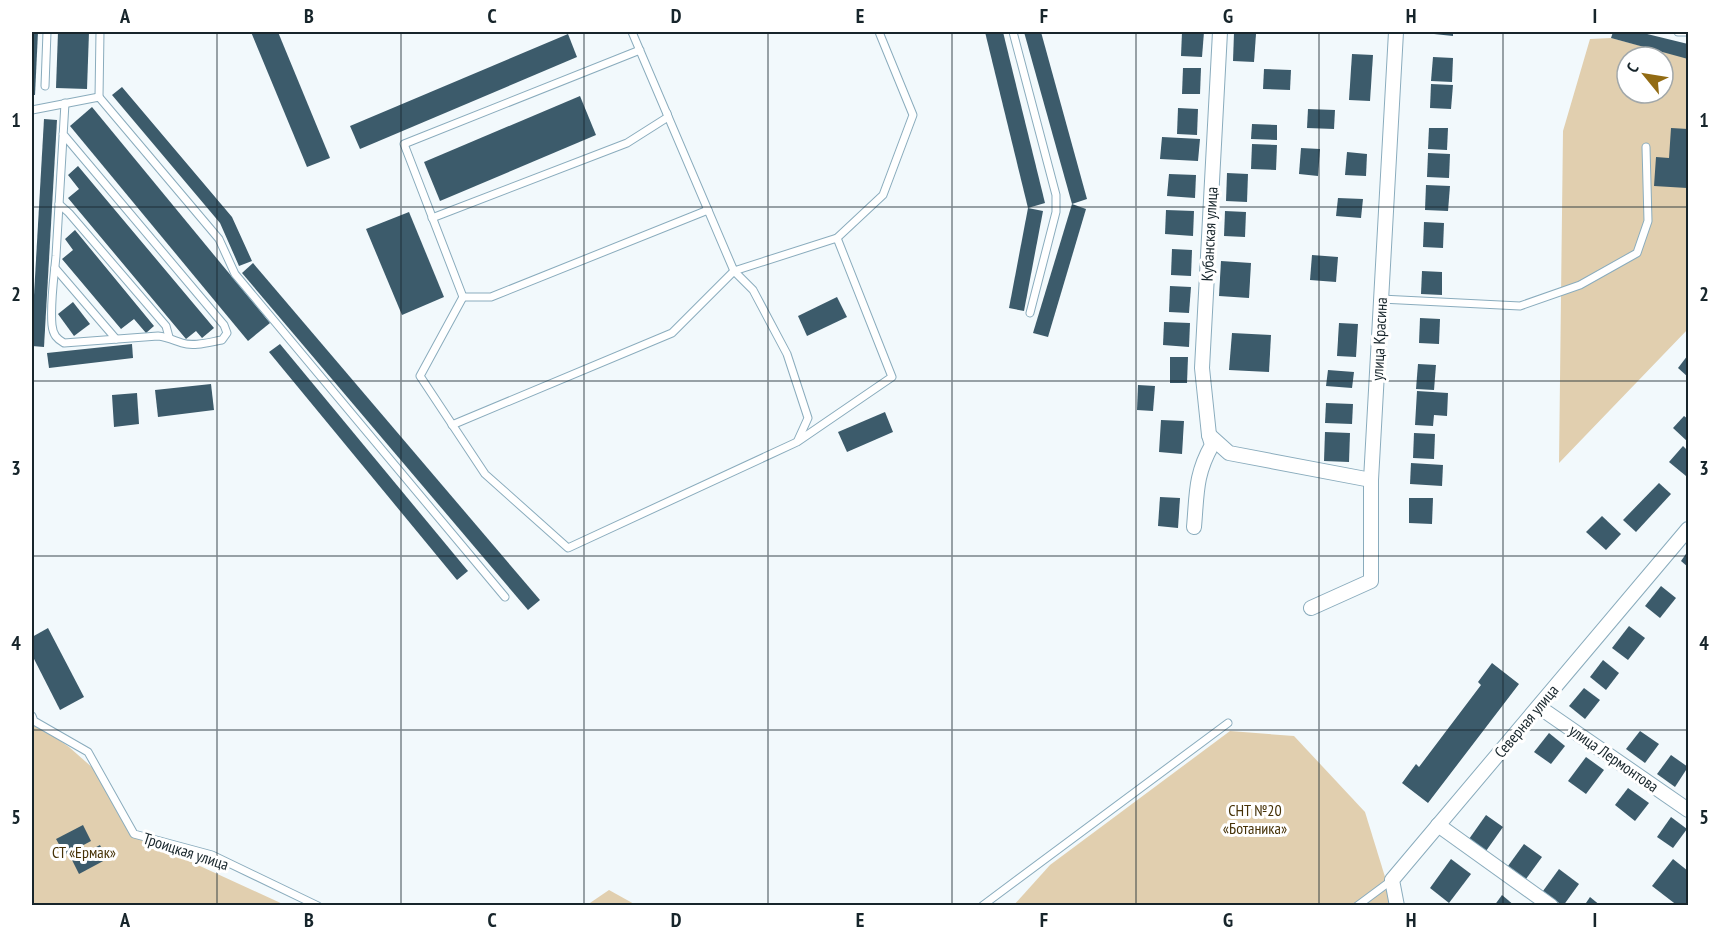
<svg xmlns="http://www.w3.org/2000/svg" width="1720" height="937" viewBox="0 0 1720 937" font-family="'PT Sans Narrow',sans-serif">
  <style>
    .green { fill: #e1cfaf; fill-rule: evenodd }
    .building { fill: #3c5b6b }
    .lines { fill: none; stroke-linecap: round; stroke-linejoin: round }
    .lane-casing { stroke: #8aacbd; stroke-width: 9 }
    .street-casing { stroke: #8aacbd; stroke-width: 16 }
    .lane { stroke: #fff; stroke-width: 7 }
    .street { stroke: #fff; stroke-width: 14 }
    .grid { fill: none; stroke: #17252b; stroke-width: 1.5; stroke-opacity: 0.55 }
    .labels { text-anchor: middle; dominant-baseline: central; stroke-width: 6; stroke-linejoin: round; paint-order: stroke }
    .street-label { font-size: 16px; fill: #17252b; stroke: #fff }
    .park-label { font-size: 16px; fill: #463207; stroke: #fff }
    .neatline { fill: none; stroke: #17252b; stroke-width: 2 }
    .grid-label { font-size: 20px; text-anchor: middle; font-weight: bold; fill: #17252b }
  </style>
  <rect width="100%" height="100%" fill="#f2f9fc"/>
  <g class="green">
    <path d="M1611,38L1687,58L1688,56V329L1559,463L1563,131L1590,39ZM1627,57H1663V93H1627Z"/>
    <polygon points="32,721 69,747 94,769 139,838 285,905 32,905"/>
    <polygon points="1230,731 1294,736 1365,812 1394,906 1013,906 1050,865"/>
    <polygon points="609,890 636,905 587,905"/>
  </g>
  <g class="building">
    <polygon points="32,32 38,32 35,95 32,95"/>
    <polygon points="58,32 89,32 87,89 56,88"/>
    <polygon points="251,32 278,32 330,158 307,167"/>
    <polygon points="985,32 1003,32 1045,203 1028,208"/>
    <polygon points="1024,32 1041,32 1087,199 1072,204"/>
    <polygon points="1182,32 1204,32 1202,57 1181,56"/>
    <polygon points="1434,32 1453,32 1453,36 1434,34"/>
    <polygon points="1613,32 1639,32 1688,44 1688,59 1611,38"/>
    <polygon points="1234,33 1256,34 1254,62 1233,61"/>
    <polygon points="568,34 577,57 360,149 350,126"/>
    <polygon points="1352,54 1373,55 1370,101 1349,100"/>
    <polygon points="1433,57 1453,58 1452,82 1431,81"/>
    <polygon points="1183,68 1201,68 1200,94 1182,94"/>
    <polygon points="1264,69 1291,70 1290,90 1263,89"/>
    <polygon points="1431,84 1453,85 1451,109 1430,108"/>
    <polygon points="122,87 232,217 252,261 239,266 220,223 112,95"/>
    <polygon points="580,96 596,135 440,201 424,162"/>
    <polygon points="92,107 270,323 248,341 70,126"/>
    <polygon points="1178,108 1198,109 1197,135 1177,134"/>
    <polygon points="1308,109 1335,110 1334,129 1307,128"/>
    <polygon points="44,119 57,120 44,347 32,346 32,330"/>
    <polygon points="1252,124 1277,125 1277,140 1251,139"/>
    <polygon points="1429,128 1448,128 1447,150 1428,149"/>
    <polygon points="1671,128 1688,129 1687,188 1654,186 1656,157 1669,158"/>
    <polygon points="1162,137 1200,139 1198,161 1160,159"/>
    <polygon points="1252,144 1277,145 1276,170 1251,169"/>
    <polygon points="1301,148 1320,149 1318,176 1299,174"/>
    <polygon points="1347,152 1367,154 1366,176 1345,175"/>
    <polygon points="1428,153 1450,154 1449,178 1427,177"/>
    <polygon points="78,166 214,328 202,338 196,331 186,339 68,198 79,189 68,175"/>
    <polygon points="1227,173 1248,174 1247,202 1226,201"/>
    <polygon points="1169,174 1196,175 1195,198 1167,196"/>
    <polygon points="1426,185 1450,186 1448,211 1425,210"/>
    <polygon points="1338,198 1363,199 1361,218 1336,216"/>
    <polygon points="1072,204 1086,209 1048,337 1033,333"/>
    <polygon points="1028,208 1043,211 1024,311 1009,308"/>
    <polygon points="1166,210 1194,211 1193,236 1165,234"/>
    <polygon points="1225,211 1246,212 1245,237 1224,236"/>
    <polygon points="409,212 444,297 402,315 366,229"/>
    <polygon points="1424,222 1444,223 1443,248 1423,247"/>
    <polygon points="75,230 154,326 146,333 134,319 121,329 62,259 73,250 65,239"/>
    <polygon points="1172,249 1192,250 1191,276 1171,275"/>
    <polygon points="1312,255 1338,257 1336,282 1310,280"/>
    <polygon points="1221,261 1251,263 1249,298 1219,296"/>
    <polygon points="253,263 540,600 528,610 242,273"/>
    <polygon points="1422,271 1442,272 1442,295 1421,294"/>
    <polygon points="1170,286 1191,287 1189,313 1169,312"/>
    <polygon points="837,297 847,317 807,336 798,316"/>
    <polygon points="73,302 90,324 74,336 58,314"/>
    <polygon points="1420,318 1440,319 1439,344 1419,343"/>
    <polygon points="1164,322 1190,323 1189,347 1163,345"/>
    <polygon points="1339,323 1358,324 1356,357 1337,356"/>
    <polygon points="1232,333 1271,335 1269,372 1229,370"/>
    <polygon points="132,344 133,358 49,368 47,353"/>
    <polygon points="280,344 468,571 457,580 269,352"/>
    <polygon points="1688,355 1688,377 1678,368"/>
    <polygon points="1170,357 1188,357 1187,383 1170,383"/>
    <polygon points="1418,364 1436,365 1434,390 1416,389"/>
    <polygon points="1328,370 1354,372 1352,388 1326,386"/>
    <polygon points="211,384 214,410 158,417 155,390"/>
    <polygon points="1138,385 1155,386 1153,411 1137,410"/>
    <polygon points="1417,391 1448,393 1447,416 1434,415 1433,426 1415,425"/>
    <polygon points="137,393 139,424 114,427 112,395"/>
    <polygon points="1326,403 1353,404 1352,424 1325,423"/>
    <polygon points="885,412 893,432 847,452 838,432"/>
    <polygon points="1684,416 1688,419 1688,442 1673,428"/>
    <polygon points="1161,420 1184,421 1182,454 1159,452"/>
    <polygon points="1325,432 1350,433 1349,462 1324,461"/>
    <polygon points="1414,433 1435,434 1434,459 1413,458"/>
    <polygon points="1683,446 1688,451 1688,473 1686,476 1669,462"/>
    <polygon points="1411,463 1443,465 1442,486 1410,484"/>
    <polygon points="1659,483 1671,494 1636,532 1623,520"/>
    <polygon points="1160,497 1180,498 1178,528 1158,526"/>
    <polygon points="1409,498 1433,498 1432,524 1409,523"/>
    <polygon points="1602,516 1621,534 1606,550 1586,532"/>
    <polygon points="1688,551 1688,567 1681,561"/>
    <polygon points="1661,586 1676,598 1660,618 1645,606"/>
    <polygon points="1629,626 1645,638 1628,660 1612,648"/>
    <polygon points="48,628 84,697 60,710 32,655 32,637"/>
    <polygon points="1603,660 1619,673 1606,690 1590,677"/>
    <polygon points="1492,663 1519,684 1428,803 1402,783 1416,764 1419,767 1481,685 1478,682"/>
    <polygon points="1584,688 1600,700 1585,719 1569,706"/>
    <polygon points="1640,731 1659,744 1645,763 1626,749"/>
    <polygon points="1549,733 1565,746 1551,764 1534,752"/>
    <polygon points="1671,755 1688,767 1675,787 1657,774"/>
    <polygon points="1586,757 1604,770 1586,794 1568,781"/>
    <polygon points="1628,788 1649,803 1635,821 1615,805"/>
    <polygon points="1486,815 1503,827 1486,851 1469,839"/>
    <polygon points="1671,817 1687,829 1673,848 1657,837"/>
    <polygon points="83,825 91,841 65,855 56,839"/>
    <polygon points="1524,844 1542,857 1526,879 1508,866"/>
    <polygon points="100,845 107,859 79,874 72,860"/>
    <polygon points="1451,859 1471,874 1449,903 1430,888"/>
    <polygon points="1673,859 1688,871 1687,906 1678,906 1652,886"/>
    <polygon points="1559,869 1579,884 1563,906 1543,891"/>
    <polygon points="1502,895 1515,906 1494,906"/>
    <polygon points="1590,897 1601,906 1584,906"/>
  </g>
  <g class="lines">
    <defs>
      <g id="lane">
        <polyline points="632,32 734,271 837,238 892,377 797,442 568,548 485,474 420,376 463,297 404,144 640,50"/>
        <polyline points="1013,32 1056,195 1056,212 1030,313"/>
        <polyline points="1678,32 1686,32"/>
        <polyline points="45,86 47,32"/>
        <polyline points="99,97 100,32"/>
        <polyline points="32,110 99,97 219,239 235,274 505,597"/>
        <path d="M63,134L224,325L227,333L222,340C210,342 194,347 182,343C173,340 167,337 158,336L64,343C57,339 53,335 52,325C50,303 54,278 56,256C59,205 62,154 65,103"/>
        <polyline points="59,204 69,213 166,326 169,337"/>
        <polyline points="432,218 627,143 668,117 667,113"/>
        <polyline points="837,238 883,195 913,115 879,32"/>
        <polyline points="55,268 116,339"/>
        <polyline points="463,297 491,297 708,210"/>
        <polyline points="1381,299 1520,306 1580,285 1637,253 1648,221 1646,147"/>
        <polyline points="452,425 672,333 734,271 753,290 787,354 808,418 798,440"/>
        <polyline points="32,716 34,721 88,752 134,834 212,855 318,906"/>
        <polyline points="982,906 1228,723"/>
        <polyline points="1357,906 1392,880"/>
      </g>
      <g id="street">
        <polyline points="1209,435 1229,453 1371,480"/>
        <path d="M1194,527C1197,494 1195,475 1212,445L1209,435L1202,368L1220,32"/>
        <polyline points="1311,608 1371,581 1371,480 1396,32"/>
        <polyline points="1539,707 1688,810"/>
        <polyline points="1438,825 1551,906"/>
        <polyline points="1397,906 1392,880 1688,529"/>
      </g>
    </defs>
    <use href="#lane" class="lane-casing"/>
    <use href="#street" class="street-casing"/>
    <use href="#lane" class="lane"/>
    <use href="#street" class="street"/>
  </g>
  <path class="grid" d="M217,32V906M401,32V906M584,32V906M768,32V906M952,32V906M1136,32V906M1319,32V906M1503,32V906M32,207H1688M32,381H1688M32,556H1688M32,730H1688"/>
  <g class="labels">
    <g class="street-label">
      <text transform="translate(1209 234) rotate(-87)">Кубанская улица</text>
      <text transform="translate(1379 339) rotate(-87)">улица Красина</text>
      <text transform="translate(1526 721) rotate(-50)">Северная улица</text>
      <text transform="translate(1614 758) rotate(35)">улица Лермонтова</text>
      <text transform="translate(186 851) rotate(18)">Троицкая улица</text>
    </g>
    <g class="park-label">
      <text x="1255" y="810">СНТ №20<tspan x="1255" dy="18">«Ботаника»</tspan></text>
      <text x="84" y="852">СТ «Ермак»</text>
    </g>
  </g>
  <rect width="1720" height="937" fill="none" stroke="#ffffff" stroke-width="66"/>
  <g transform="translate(1645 75) rotate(300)"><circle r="28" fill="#ffffff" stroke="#a2a8aa" stroke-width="1.5"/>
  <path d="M0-4.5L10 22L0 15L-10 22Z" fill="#926b13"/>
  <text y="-9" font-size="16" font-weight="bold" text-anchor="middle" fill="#17252b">С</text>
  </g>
  <rect x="33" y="33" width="1654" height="871" class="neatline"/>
  <g class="grid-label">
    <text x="125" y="23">A</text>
    <text x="309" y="23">B</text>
    <text x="492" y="23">C</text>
    <text x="676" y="23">D</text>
    <text x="860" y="23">E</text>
    <text x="1044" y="23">F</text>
    <text x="1228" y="23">G</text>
    <text x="1411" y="23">H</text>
    <text x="1595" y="23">I</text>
    <text x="16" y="127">1</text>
    <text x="1704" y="127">1</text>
    <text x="16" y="301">2</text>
    <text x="1704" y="301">2</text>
    <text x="16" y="475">3</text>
    <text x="1704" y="475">3</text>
    <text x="16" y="650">4</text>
    <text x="1704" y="650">4</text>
    <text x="16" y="824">5</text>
    <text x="1704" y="824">5</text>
    <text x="125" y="927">A</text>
    <text x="309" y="927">B</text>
    <text x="492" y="927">C</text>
    <text x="676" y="927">D</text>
    <text x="860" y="927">E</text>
    <text x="1044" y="927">F</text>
    <text x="1228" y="927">G</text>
    <text x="1411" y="927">H</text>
    <text x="1595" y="927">I</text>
  </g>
</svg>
